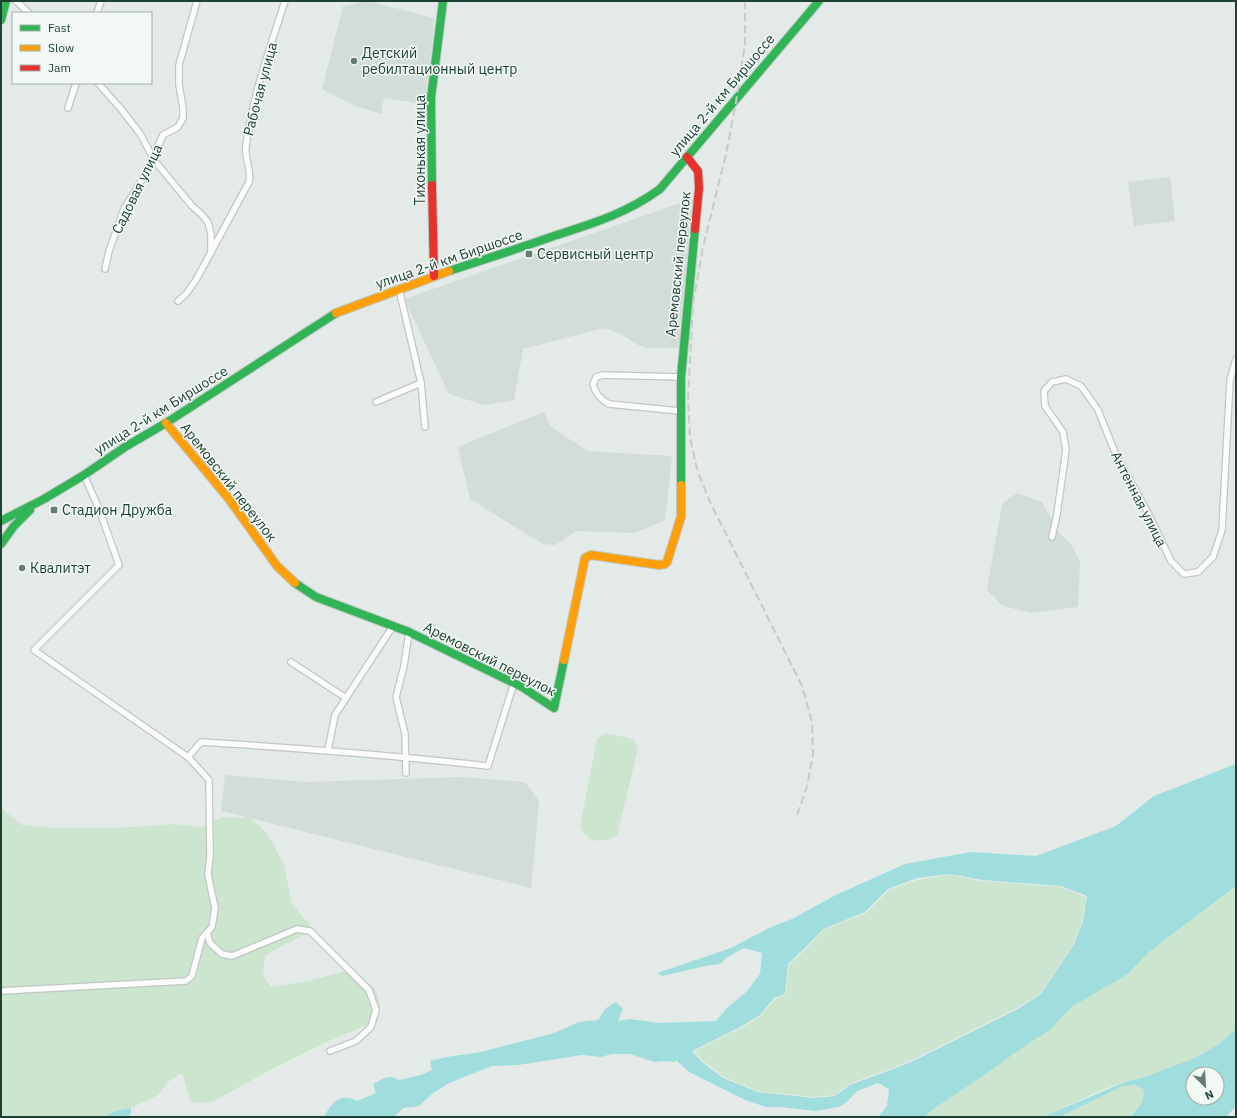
<svg xmlns="http://www.w3.org/2000/svg" width="1237" height="1118" viewBox="0 0 1237 1118" font-family="'IBM Plex Sans',sans-serif">
  <style>
    .built { fill: #d1ddd6 }
    .green { fill: #cbe5cf }
    .water { fill: #9fdedd; fill-rule: evenodd }
    .lines { fill: none; stroke-linecap: round; stroke-linejoin: round }
    .street-casing { stroke: #c1c7c4; stroke-width: 8 }
    .fast-casing { stroke: #bdc7c2; stroke-width: 10 }
    .slow-casing { stroke: #bdc7c2; stroke-width: 10 }
    .jam-casing { stroke: #bdc7c2; stroke-width: 10 }
    .street { stroke: #fbfcfb; stroke-width: 5.5 }
    .fast { stroke: #30b455; stroke-width: 8 }
    .slow { stroke: #ff9f0a; stroke-width: 8 }
    .jam { stroke: #e5322d; stroke-width: 8 }
    .rail { stroke: #c7cbc9; stroke-width: 2; stroke-dasharray: 8 4; stroke-linecap: butt }
    .poi-dot { fill: #647c72; stroke: #f2f9f5; stroke-width: 1.5 }
    .labels { text-anchor: middle; dominant-baseline: central; stroke-width: 3; stroke-linejoin: round; paint-order: stroke }
    .poi-label { font-size: 14px; fill: #1f4133; stroke: #f2f9f5; text-anchor: start }
    .street-label { font-size: 14px; fill: #1f4133; stroke: #f2f9f5 }
  </style>
  <rect width="100%" height="100%" fill="#e4eae7"/>
  <g class="built">
    <polygon points="368,1 434,18 432,46 424,104 384,98 381,114 353,105 322,89 343,6"/>
    <polygon points="1170,177 1175,221 1134,226 1128,182"/>
    <polygon points="692,199 679,348 646,348 636,344 621,334 604,328 523,349 514,400 484,405 449,394 404,299"/>
    <polygon points="544,412 550,426 587,451 672,456 665,520 635,533 576,531 555,545 543,544 470,499 458,447"/>
    <polygon points="1017,493 1042,502 1060,534 1071,544 1080,561 1078,607 1031,613 1003,606 987,590 1002,504"/>
    <polygon points="225,775 306,782 462,777 525,782 539,801 531,888 221,811"/>
  </g>
  <g class="green">
    <path d="M605,733L620,736L633,739L638,748L617,836C600,843 589,844 580,827L597,739Z"/>
    <polygon points="1,808 22,825 54,828 117,828 175,824 202,827 222,817 250,818 264,830 271,840 284,865 292,904 311,926 302,936 280,947 265,956 263,976 271,987 308,981 343,972 361,977 376,990 380,1006 378,1017 365,1026 322,1044 268,1071 212,1102 191,1103 182,1073 169,1081 158,1095 131,1108 115,1111 104,1117 1,1117"/>
    <polygon points="950,875 982,881 1061,887 1086,897 1082,921 1072,946 1040,994 1017,1008 908,1062 849,1084 835,1095 814,1097 758,1091 724,1077 703,1061 694,1051 743,1027 761,1016 775,999 786,995 789,965 810,945 823,930 866,913 889,890 917,880"/>
    <path d="M1236,886V1029C1212,1053 1178,1068 1146,1077C1139,1079 1131,1080 1125,1082C1100,1089 1076,1102 1052,1113L1045,1117H924L935,1108L1034,1039L1063,1018L1073,1006L1128,974L1149,952Z"/>
    <path d="M1135,1085L1143,1089C1147,1100 1137,1110 1130,1117H1059L1123,1086Z"/>
  </g>
  <g class="water">
    <path d="M1236,764V886L1149,952L1128,974L1073,1006L1051,1029L1019,1050L977,1080L935,1108L924,1117H878L887,1106L889,1089L878,1083L857,1091L847,1102L839,1107L815,1111L781,1107H766L745,1100L689,1072L676,1060L675,1062L665,1061L655,1062L630,1054H612L601,1057L582,1055L518,1065L492,1066L449,1083L432,1094L419,1106L403,1108L394,1117H324C331,1103 341,1092 357,1101L376,1093L373,1084L384,1078L392,1077L400,1080L421,1075L432,1070L430,1061L447,1057L481,1052L554,1033L579,1022L598,1020L606,1008L616,1002L623,1009L618,1021L630,1019L659,1023L716,1021L727,1008L747,991L760,974L762,953L744,948L728,957L720,964L705,966L662,976L657,973L731,948L769,928L794,918L834,896L905,864L971,852L1036,856L1116,826L1154,796ZM950,874L983,880L1061,886L1087,896L1083,921L1073,946L1041,994L1018,1009L909,1063L850,1085L835,1096L814,1098L758,1092L723,1078L702,1062L692,1051L742,1026L760,1015L774,998L785,994L788,964L809,944L823,929L865,912L888,889L917,878Z"/>
    <path d="M1236,1029V1106L1226,1117H1130C1137,1110 1147,1100 1143,1089L1135,1085L1123,1086L1059,1117H1045L1052,1113L1125,1082L1145,1077L1195,1058L1219,1044ZM1193,1074H1217V1098H1193Z"/>
    <polygon points="131,1108 131,1114 128,1117 104,1117 115,1111"/>
  </g>
  <g class="lines">
    <defs>
      <g id="street">
        <polyline points="16,1 29,13"/>
        <polyline points="97,13 101,1"/>
        <polyline points="98,83 121,109 141,135 154,160 192,206 201,214 208,222 211,234 211,253"/>
        <polyline points="68,108 76,83"/>
        <polyline points="105,269 109,251 124,209 154,160 158,146 163,135 178,127 183,118 183,108 179,85 179,65 197,1"/>
        <path d="M178,301L186,294L196,280L249,182C252,168 244,160 246,146C252,97 270,48 285,1"/>
        <polyline points="421,383 425,427"/>
        <polyline points="376,402 421,383 399,289"/>
        <path d="M680,411L609,404C601,400 595,393 593,384L596,377L603,375L681,377"/>
        <polyline points="1052,537 1057,514 1066,450 1063,432 1045,406 1044,391 1052,382 1066,379 1081,386 1098,410 1116,455 1148,513 1171,561 1184,574 1198,572 1213,557 1222,530 1230,380 1236,359"/>
        <polyline points="291,662 346,698"/>
        <polyline points="328,750 335,715 393,626"/>
        <path d="M188,757L201,742C297,748 392,755 488,766L514,683"/>
        <polyline points="406,773 405,734 396,697 404,666 409,632"/>
        <polyline points="207,933 210,943 222,954 232,956 297,929 310,931 369,990 376,1010 371,1027 356,1041 330,1051"/>
        <polyline points="1,991 186,981 192,976 202,938 212,927 215,908 208,875 210,856 209,780 188,757 34,650 119,565 99,509 84,475"/>
      </g>
      <g id="fast">
        <polyline points="1,20 6,1"/>
        <polyline points="432,185 431,98 443,1"/>
        <path d="M449,271C483,260 517,249 551,237C591,224 626,214 660,189L819,1"/>
        <polyline points="681,485 681,377 695,229"/>
        <polyline points="1,521 44,499 84,475 125,447 166,423 336,313"/>
        <polyline points="1,544 14,526 30,510"/>
        <polyline points="295,583 316,597 409,632 522,687 554,708 564,660"/>
      </g>
      <g id="slow">
        <polyline points="336,313 449,271"/>
        <polyline points="166,423 229,499 277,566 295,583"/>
        <polyline points="564,660 585,558 591,555 659,565 665,564 667,562 681,517 681,485"/>
      </g>
      <g id="jam">
        <polyline points="687,157 698,171 699,188 695,229"/>
        <polyline points="432,185 434,276"/>
      </g>
    </defs>
    <use href="#street" class="street-casing"/>
    <use href="#fast" class="fast-casing"/>
    <use href="#slow" class="slow-casing"/>
    <use href="#jam" class="jam-casing"/>
    <use href="#street" class="street"/>
    <use href="#fast" class="fast"/>
    <use href="#slow" class="slow"/>
    <use href="#jam" class="jam"/>
    <polyline class="rail" points="745,1 745,44 736,102 726,154 703,247 693,303 688,397 690,438 698,473 712,506 802,686 812,722 813,755 807,786 796,818"/>
  </g>
  <g class="poi-dot">
    <circle cx="354" cy="61" r="4"/>
    <rect x="525" y="250" width="8" height="8" rx="2"/>
    <rect x="50" y="506" width="8" height="8" rx="2"/>
    <circle cx="22" cy="568" r="4"/>
  </g>
  <g class="labels">
    <g class="poi-label">
      <text x="362" y="53">Детский<tspan x="362" dy="16">ребилтационный центр</tspan></text>
      <text x="537" y="254">Сервисный центр</text>
      <text x="62" y="510">Стадион Дружба</text>
      <text x="30" y="568">Квалитэт</text>
    </g>
    <g class="street-label">
      <text transform="translate(260 89) rotate(-75)">Рабочая улица</text>
      <text transform="translate(722 95) rotate(-50)">улица 2-й км Биршоссе</text>
      <text transform="translate(420 150) rotate(-90)">Тихонькая улица</text>
      <text transform="translate(137 189) rotate(-64)">Садовая улица</text>
      <text transform="translate(449 259) rotate(-19)">улица 2-й км Биршоссе</text>
      <text transform="translate(678 264) rotate(-84)">Аремовский переулок</text>
      <text transform="translate(161 410) rotate(-32)">улица 2-й км Биршоссе</text>
      <text transform="translate(229 482) rotate(52)">Аремовский переулок</text>
      <text transform="translate(1139 499) rotate(63)">Антенная улица</text>
      <text transform="translate(490 659) rotate(27)">Аремовский переулок</text>
    </g>
  </g>
  <rect width="1237" height="1118" fill="none" stroke="#1f4133" stroke-width="4"/>
  <rect x="12" y="12" width="140" height="72" fill="#f2f9f5" stroke="#9eafa7"/>
  <rect x="20" y="25" width="20" height="6" fill="#30b455" stroke="#9eafa7"/>
  <text x="48" y="32" font-size="12" fill="#1f4133">Fast</text>
  <rect x="20" y="45" width="20" height="6" fill="#ff9f0a" stroke="#9eafa7"/>
  <text x="48" y="52" font-size="12" fill="#1f4133">Slow</text>
  <rect x="20" y="65" width="20" height="6" fill="#e5322d" stroke="#9eafa7"/>
  <text x="48" y="72" font-size="12" fill="#1f4133">Jam</text>
  <g transform="translate(1205 1086) rotate(155)"><circle r="19" fill="#f2f9f5" stroke="#9eafa7"/>
  <path d="M0-3L7 15L0 10L-7 15Z" fill="#647c72"/>
  <text y="-6" font-size="11" font-weight="bold" text-anchor="middle" fill="#1f4133">N</text>
  </g>
</svg>
